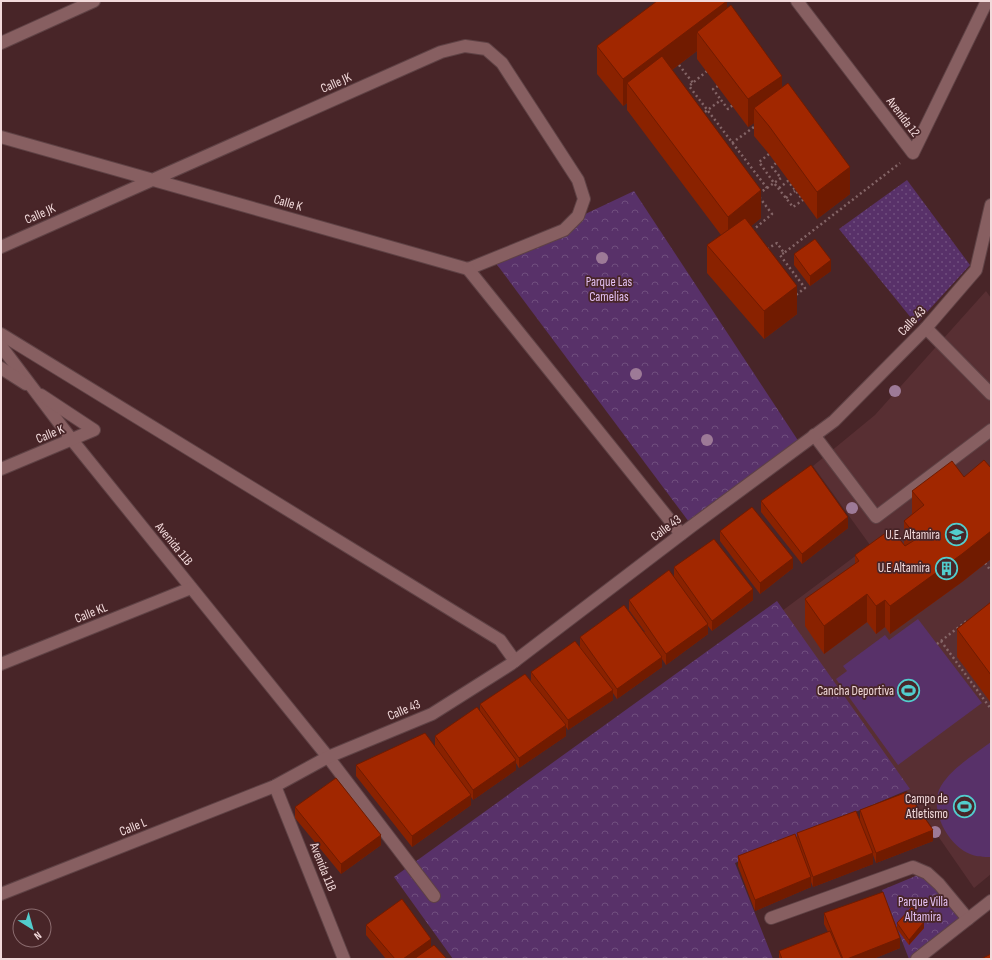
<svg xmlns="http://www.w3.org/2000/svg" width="992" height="960" viewBox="0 0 992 960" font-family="'Sofia Sans Condensed',sans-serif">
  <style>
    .built { fill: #582f33 }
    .grass { fill: url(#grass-dots) }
    .park { fill: url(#park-crowns) }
    .pitch { fill: #583169 }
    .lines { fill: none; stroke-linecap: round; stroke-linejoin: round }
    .minor-casing { stroke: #5f4245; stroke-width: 14 }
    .path { stroke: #846567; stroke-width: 2.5; stroke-dasharray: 2 3; stroke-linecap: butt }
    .minor { stroke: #875f61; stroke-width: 12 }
    .tree { fill: #9d7a97 }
    .wall { fill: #8a2200 }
    .shaded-wall { fill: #711b00 }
    .building { fill: #a12700; stroke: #711b00 }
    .labels { text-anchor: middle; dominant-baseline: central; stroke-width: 3.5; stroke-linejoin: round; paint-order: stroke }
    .street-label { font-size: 13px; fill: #f2dadb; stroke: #482528 }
    .park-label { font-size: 13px; fill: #e3c0f2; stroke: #482528 }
    .poi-label { font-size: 13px; fill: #f2dadb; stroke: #482528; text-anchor: end }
  </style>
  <defs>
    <pattern id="grass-dots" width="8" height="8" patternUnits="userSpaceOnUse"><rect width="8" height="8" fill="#583169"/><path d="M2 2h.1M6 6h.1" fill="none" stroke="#704e7e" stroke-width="1.8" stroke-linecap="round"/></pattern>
    <pattern id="park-crowns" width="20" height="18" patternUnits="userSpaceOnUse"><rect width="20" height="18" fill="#583169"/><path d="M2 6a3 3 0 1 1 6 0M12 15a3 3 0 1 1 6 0" fill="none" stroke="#704e7e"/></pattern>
  </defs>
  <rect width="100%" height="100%" fill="#482528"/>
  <polygon class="built" points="986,291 991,298 991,874 974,888 782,611 870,545 813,466 875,415"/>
  <polygon class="grass" points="907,180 970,265 916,324 839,229"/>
  <g class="park">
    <polygon points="634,191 801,445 692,526 492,258"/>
    <polygon points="777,601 910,789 735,863 773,959 453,959 394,877"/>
    <polygon points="930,870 968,916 914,959 909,959 882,890"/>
  </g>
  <g class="pitch">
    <polygon points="918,619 982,703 898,765 836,679 847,671 843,666 885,635 889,640"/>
    <path d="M991,742V857C983,857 977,857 970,854C949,846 930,812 939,790C948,770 974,755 991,742Z"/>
  </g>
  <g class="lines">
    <defs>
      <g id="minor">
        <polyline points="797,1 913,153 987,1"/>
        <polyline points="1,43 94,1"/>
        <polyline points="1,137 468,269 564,230 578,216 584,199 578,180 502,63 486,49 465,46 441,52 1,247"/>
        <polyline points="468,269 681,534"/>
        <polyline points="926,328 991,394"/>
        <polyline points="1,334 500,640 515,661"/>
        <polyline points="1,346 72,440 328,757 434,896"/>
        <polyline points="1,368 26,384"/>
        <polyline points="814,435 876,517 991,430"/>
        <polyline points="1,469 94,430 41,395"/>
        <polyline points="1,664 191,588"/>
        <polyline points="275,786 344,959"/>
        <polyline points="1,894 275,786 328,757 432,714 511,664 692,526 834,421 926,328 976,270 991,205"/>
        <polyline points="771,918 913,867 927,873 939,884 968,919"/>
        <polyline points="917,959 991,901"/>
      </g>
    </defs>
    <use href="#minor" class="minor-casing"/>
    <g class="path">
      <polyline points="679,65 693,83"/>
      <polyline points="707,71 689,86 767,188 758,194"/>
      <polyline points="718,86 713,89 721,100"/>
      <polyline points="701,115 721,100 728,109 733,105"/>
      <polyline points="732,143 754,127"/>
      <polyline points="769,154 759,162 774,183 793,207 803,200 788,181 779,188"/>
      <polyline points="767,188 781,178 772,167 776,163"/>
      <polyline points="786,198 795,191"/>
      <polyline points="753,231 753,230 772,214 760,198"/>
      <polyline points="767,249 777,243 784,253 900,163"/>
      <polyline points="784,253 780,255 805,288 796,295"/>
      <polyline points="985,563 991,571"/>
      <polyline points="941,641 991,709"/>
      <polyline points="937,644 968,620"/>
    </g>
    <use href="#minor" class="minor"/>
  </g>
  <g class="tree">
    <circle cx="602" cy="258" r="6"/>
    <circle cx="636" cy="374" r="6"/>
    <circle cx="895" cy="391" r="6"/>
    <circle cx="707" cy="440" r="6"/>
    <circle cx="852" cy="508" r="6"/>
    <circle cx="935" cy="832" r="6"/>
  </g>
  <g class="wall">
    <polygon points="727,1 727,8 782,88 850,194 817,219 769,154 754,136 754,123 748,127 697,59 697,51 672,70 761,218 751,226 797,314 764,339 707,273 707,245 721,235 627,110 627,103 623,106 597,74 597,46"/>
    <polygon points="794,254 831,271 810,286 794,265"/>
    <polygon points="991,468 991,559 962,582 890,634 885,627 876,634 867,622 824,654 805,626 805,599 855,564 855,555 904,545 904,521 912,514 912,491 964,477"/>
    <polygon points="761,501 848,528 802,564 761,512"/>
    <polygon points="720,531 793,568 760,594 720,541"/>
    <polygon points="674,567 753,600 712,631 708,626 708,634 666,665 662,659 662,667 617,699 613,693 613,700 568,730 566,727 566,736 519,768 516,763 516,770 473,800 471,797 471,805 412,847 356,776 356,765 435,746 435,736 480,712 480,704 531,682 531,672 580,647 580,637 645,632 629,610 629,600 674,577"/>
    <polygon points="991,602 991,703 957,657 957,629"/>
    <polygon points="295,807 381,845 341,874 295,818"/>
    <polygon points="860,810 933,841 876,863 873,855 873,864 813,887 811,882 811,887 755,911 738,866 738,856 797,839 797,833 860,819"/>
    <polygon points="824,913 900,948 873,959 779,959 779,951 828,932 824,924"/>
    <polygon points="897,923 924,928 909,945 897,929"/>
    <polygon points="366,925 431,947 447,959 386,959 366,935"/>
  </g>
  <g class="shaded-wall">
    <polygon points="727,1 727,28 697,32 697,51 637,96 627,83 627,103 623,106 623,79"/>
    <polygon points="782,76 782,104 754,108 754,123 748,127 748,99"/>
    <polygon points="850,167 850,194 817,219 817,192"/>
    <polygon points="761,190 761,218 728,245 728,217"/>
    <polygon points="831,260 831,271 810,286 810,276"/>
    <polygon points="797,286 797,314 764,339 764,311"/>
    <polygon points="848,517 848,528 802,564 802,554"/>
    <polygon points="991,531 991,559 962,582 890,634 890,606"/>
    <polygon points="793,558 793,568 760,594 760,583"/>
    <polygon points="753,589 753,600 712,631 712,621"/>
    <polygon points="867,594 867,622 824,654 824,626"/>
    <polygon points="885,600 885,627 876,634 876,606"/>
    <polygon points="708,624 708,634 666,665 666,654"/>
    <polygon points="662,657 662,667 617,699 617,689"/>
    <polygon points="613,690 613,700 568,730 568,720"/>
    <polygon points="566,725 566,736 519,768 519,758"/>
    <polygon points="516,760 516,770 473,800 473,790"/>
    <polygon points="471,795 471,805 412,847 412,836"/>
    <polygon points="933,830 933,841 876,863 876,853"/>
    <polygon points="381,835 381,845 341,874 341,864"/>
    <polygon points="873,853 873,864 813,887 813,877"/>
    <polygon points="811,877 811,887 755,911 755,900"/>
    <polygon points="924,922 924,928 909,945 909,940"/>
    <polygon points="900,938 900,948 873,959 847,959"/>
    <polygon points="431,939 431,949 417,959 403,959"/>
  </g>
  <g class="building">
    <polygon points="657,1 727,1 623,79 597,46"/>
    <polygon points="731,5 782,76 748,99 697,32"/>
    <polygon points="662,56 761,190 728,217 627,83"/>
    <polygon points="788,83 850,167 817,192 769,126 754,108"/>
    <polygon points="745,218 797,286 764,311 707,245"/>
    <polygon points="815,239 831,260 810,276 794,254"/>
    <polygon points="984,460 991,468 991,531 962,554 890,606 885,600 876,606 867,594 824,626 805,599 859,561 855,555 891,529 905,546 918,538 904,521 924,505 912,491 952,461 964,477"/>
    <polygon points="811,465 848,517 802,554 761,501"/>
    <polygon points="752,507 793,558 760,583 720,531"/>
    <polygon points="714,539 753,589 712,621 674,567"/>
    <polygon points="669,570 708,624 666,654 629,600"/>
    <polygon points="991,602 991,675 957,629"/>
    <polygon points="624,605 662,657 617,689 580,637"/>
    <polygon points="575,641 613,690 568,720 531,672"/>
    <polygon points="525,674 566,725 519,758 480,704"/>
    <polygon points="477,707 516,760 473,790 435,736"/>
    <polygon points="425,733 471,795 412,836 356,765"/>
    <polygon points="336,778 381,835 341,864 295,807"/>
    <polygon points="907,792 933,830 876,853 860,810"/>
    <polygon points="856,811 873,853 813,877 797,833"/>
    <polygon points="795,834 811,877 755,900 738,856"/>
    <polygon points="883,892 900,938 847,959 843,959 824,913"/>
    <polygon points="402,899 431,939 403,959 395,959 366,925"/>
    <polygon points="912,907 924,922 909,940 897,923"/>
    <polygon points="830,931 842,959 782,959 779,951"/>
    <polygon points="434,945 447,959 414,959"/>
    <polygon points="991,954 991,959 981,959"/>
  </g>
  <defs>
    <symbol id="school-ring" viewBox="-11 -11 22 22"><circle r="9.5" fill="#482528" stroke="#52cdcd" stroke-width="1.5"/><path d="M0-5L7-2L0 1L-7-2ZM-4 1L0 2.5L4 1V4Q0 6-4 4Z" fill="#52cdcd"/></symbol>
    <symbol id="building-ring" viewBox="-11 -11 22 22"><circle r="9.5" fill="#482528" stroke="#52cdcd" stroke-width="1.5"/><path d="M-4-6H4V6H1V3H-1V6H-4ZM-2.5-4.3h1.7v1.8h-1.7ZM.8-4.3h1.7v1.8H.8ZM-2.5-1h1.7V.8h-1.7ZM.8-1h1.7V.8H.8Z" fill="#52cdcd"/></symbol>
    <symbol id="stadium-ring" viewBox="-11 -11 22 22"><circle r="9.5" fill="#482528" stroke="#52cdcd" stroke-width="1.5"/><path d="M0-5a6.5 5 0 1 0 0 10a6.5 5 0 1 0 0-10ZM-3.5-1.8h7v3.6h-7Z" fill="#52cdcd"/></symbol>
  </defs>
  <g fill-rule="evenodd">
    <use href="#school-ring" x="944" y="522" width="25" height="25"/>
    <use href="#building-ring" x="934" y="556" width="25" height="25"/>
    <use href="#stadium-ring" x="896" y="678" width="25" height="25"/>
    <use href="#stadium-ring" x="952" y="794" width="25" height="25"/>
  </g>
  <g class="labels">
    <g class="street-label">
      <text transform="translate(336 83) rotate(-24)">Calle JK</text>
      <text transform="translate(903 117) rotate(53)">Avenida 12</text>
      <text transform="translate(288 203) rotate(16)">Calle K</text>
      <text transform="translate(40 214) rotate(-24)">Calle JK</text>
      <text transform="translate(912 321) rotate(-47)">Calle 43</text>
      <text transform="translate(50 434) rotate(-22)">Calle K</text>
      <text transform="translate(666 528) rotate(-37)">Calle 43</text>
      <text transform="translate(174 544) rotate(51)">Avenida 11B</text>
      <text transform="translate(91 613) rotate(-22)">Calle KL</text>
      <text transform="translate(404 710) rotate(-23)">Calle 43</text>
      <text transform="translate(133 827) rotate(-22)">Calle L</text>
      <text transform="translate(323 867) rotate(68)">Avenida 11B</text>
    </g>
    <g class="park-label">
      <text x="609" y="282">Parque Las<tspan x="609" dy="15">Camelias</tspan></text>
      <text x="923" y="902">Parque Villa<tspan x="923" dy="15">Altamira</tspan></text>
    </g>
    <g class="poi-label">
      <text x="940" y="535">U.E. Altamira</text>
      <text x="930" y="568">U.E Altamira</text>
      <text x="894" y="691">Cancha Deportiva</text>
      <text x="948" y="799">Campo de<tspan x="948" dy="15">Atletismo</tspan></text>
    </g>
  </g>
  <rect width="992" height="960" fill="none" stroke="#f2dadb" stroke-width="4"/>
  <g transform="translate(32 928) rotate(143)"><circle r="19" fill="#482528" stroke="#8c6d70"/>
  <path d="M0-3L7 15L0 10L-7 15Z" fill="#52cdcd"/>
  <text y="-6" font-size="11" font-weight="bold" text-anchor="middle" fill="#f2dadb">N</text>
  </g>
</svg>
